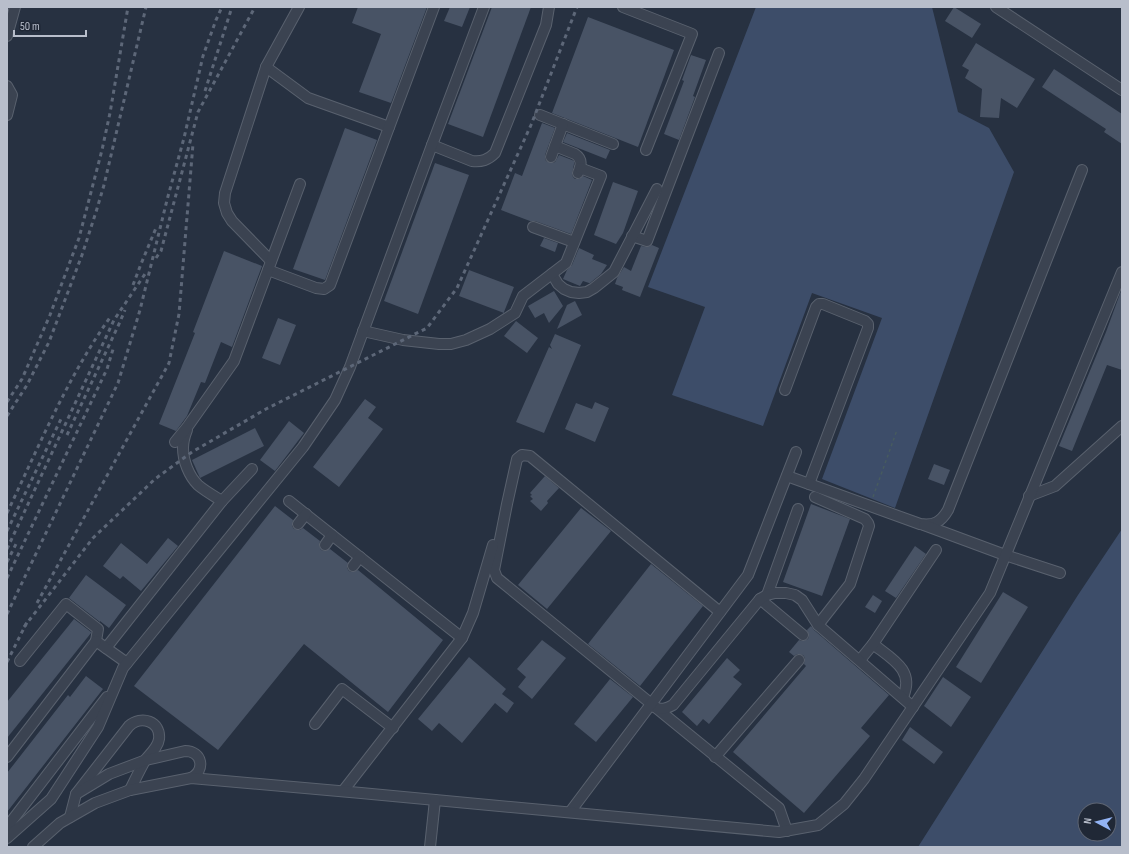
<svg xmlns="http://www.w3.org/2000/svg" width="1129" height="854" viewBox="0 0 1129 854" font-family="'Sofia Sans Condensed',sans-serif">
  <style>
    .water { fill: #3d4d69; fill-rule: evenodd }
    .building { fill: #485365 }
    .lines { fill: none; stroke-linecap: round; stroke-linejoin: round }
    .minor-casing { stroke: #59616e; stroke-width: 12 }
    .path { stroke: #475b5f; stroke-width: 1.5; stroke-dasharray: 3 3; stroke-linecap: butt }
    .minor { stroke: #3b4351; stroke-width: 10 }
    .rail { stroke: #5d6778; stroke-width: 3; stroke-dasharray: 4 4; stroke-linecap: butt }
  </style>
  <rect width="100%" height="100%" fill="#273141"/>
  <g class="water">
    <polygon points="756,7 932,7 958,112 989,128 1014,172 895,508 822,479 882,318 812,293 763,426 672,395 705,307 648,287"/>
    <path d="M1122,529V847H918L1078,595ZM1085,810H1109V834H1085Z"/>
  </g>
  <g class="building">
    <polygon points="358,7 427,7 391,103 359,92 381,34 352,23"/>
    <polygon points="450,7 470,7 462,27 444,21"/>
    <polygon points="492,7 531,7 483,137 448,124"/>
    <polygon points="954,7 981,24 972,38 945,21"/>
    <polygon points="588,17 674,50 638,147 552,113"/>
    <polygon points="976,43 1035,79 1017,108 1001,98 999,118 980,117 982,89 965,78 969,70 962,66"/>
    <polygon points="691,55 706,60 693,96 695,97 679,140 664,134 684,81 682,80"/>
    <polygon points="1054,69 1122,114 1122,144 1104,132 1106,129 1042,87"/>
    <polygon points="542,123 555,128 545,155 545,158 546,161 552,163 555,162 559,155 572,160 574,161 574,164 572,174 573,177 575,179 579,179 583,176 592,180 571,234 535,221 530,221 501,210 515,173 522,176"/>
    <polygon points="345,128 377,140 325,280 293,269"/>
    <polygon points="567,133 610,150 606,159 563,142"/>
    <polygon points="435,163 469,175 418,314 384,301"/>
    <polygon points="613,182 638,191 623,233 616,244 594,235"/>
    <polygon points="544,238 558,243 555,252 540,246"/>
    <polygon points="652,245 659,248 640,297 622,290 623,287 615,284 617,278 624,267 631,271 641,246 648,247"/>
    <polygon points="579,248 594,255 592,259 607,265 601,274 590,283 589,283 583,281 580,286 563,279 567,270 572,265"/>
    <polygon points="224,251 262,266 232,347 221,342 205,383 201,382 187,416 176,431 159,424 195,333 193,332"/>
    <polygon points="469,270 514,287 504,312 504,313 459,296"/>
    <polygon points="554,291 563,306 549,323 544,313 535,318 528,306"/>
    <polygon points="1121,291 1122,370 1107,365 1072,451 1059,446 1106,332"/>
    <polygon points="575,301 582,315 557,329 567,305"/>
    <polygon points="278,318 296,325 280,365 262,358"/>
    <polygon points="516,321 538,338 527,353 504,336"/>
    <polygon points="555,334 581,345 544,433 516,422 549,347 552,349 550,345"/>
    <polygon points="365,399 376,407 368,418 383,429 339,487 313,467"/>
    <polygon points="595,402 609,408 595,442 565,429 576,403 592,409"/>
    <polygon points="289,421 304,433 275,471 260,460"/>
    <polygon points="255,428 264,446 200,478 192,460"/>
    <polygon points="934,464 950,470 944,485 928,479"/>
    <polygon points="545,476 559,488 547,501 548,503 541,511 530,501 533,499 530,496 532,495 530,493"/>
    <polygon points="811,504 850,519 822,596 783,582"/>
    <polygon points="275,506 293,520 292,526 294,529 300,530 303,528 320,541 319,545 321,550 325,551 330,549 348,563 347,568 349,571 352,572 358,570 443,640 388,712 304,644 218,750 134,686"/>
    <polygon points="581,508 611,531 547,609 518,585"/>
    <polygon points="168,538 178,546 141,591 123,576 120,579 103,566 121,543 147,564"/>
    <polygon points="915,546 926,554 896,598 885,591"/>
    <polygon points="651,564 703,606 640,686 588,644"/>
    <polygon points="86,575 126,605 109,628 100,621 100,622 69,598"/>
    <polygon points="1003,592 1028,607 981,683 956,667"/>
    <polygon points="873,595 882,601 875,613 865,607"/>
    <polygon points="74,619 91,632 91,633 7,738 7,702"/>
    <polygon points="811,626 814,630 889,695 861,728 870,736 804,813 733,752 806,666 804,664 805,658 803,655 797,654 794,656 789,652 799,640 802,641 808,639 809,636 807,630"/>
    <polygon points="542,640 566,658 532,699 518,687 526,677 517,669"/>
    <polygon points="469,657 506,689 502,694 514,703 507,713 495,703 462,743 439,723 432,731 418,719"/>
    <polygon points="727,658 740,670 733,677 742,684 709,724 703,719 697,726 682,712"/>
    <polygon points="86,676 103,689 7,812 7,773 68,695 70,697"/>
    <polygon points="943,677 971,697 951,727 924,706"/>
    <polygon points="610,679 633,697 596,742 574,724"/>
    <polygon points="910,727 943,752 934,764 902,740"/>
  </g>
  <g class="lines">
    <defs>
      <g id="minor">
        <polyline points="623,7 692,34 646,150"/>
        <polyline points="996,7 1122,90"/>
        <polyline points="7,36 15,7"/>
        <polyline points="266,67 308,98 389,127"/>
        <polyline points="7,86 12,95 7,115"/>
        <polyline points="540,115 613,144"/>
        <path d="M432,145L472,161C482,162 488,160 495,153L546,25L549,7"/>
        <path d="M555,146L575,154C583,159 581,166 578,173"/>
        <polyline points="551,157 563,124"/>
        <polyline points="533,227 574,242"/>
        <polyline points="632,236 647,241 719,53"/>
        <polyline points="271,261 232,221 227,213 224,203 225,193 266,67 299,7"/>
        <polyline points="268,270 316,288 324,289 330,285 434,7"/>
        <polyline points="552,274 558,284 564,289 571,292 579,293 587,292 594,288 614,272 657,189"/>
        <polyline points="363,331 403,340 439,344 451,344 466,340 490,329 515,313 523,296 566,263 601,176 580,168"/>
        <polyline points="785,390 816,307 819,304 823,304 865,321 868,324 868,328 809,484"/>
        <path d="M187,430C185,435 183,442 183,448C183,461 189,476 198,485C205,491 214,496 222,501"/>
        <polyline points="175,442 188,426 234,361 300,184"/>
        <path d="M787,476L920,524C934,526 941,522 948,510L1082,170"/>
        <polyline points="1029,496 1055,486 1122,426"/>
        <polyline points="815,497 865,519 868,523 869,526 850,584 818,625"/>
        <polyline points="289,501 462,638"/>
        <polyline points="298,524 306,514"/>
        <polyline points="924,525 1005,555 1060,573"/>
        <polyline points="325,545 332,535"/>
        <polyline points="353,566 360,557"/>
        <polyline points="767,595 798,509"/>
        <polyline points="760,599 803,635"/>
        <polyline points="720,612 530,456 522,455 517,459 507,504 494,570 497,578 779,808 787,831"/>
        <path d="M873,644C892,659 915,670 903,697"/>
        <polyline points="106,648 222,501 252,469"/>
        <polyline points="860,660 873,644 936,550"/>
        <polyline points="20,661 66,604 98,629 96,641 127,663"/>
        <path d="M654,707C661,710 666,709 673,705L760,599L767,595L775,593H786L795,595L802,600L818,625L913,707"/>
        <polyline points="315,724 342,689 393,728"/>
        <polyline points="7,757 96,641"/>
        <polyline points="715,757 799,660"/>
        <polyline points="343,791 462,638 473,613 493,545"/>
        <path d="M76,794L129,726C141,715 161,721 159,739C158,747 151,753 146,759C140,769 135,780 130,790"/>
        <polyline points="570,812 748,575 796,452"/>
        <path d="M70,817L76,794L109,774L146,760L185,751C202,751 206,770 191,778"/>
        <polyline points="7,827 107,697"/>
        <polyline points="7,838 51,799 98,727 123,668 303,447 335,400 350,367 432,145 484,7"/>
        <polyline points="33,847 60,823 95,803 130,790 191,778 361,793 779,832 818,825 844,804 864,779 990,593 1122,272"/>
        <polyline points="430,847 435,800"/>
      </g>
    </defs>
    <use href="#minor" class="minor-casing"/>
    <polyline class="path" points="873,497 897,430"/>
    <use href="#minor" class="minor"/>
    <g class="rail">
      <polyline points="205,91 232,7"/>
      <polyline points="156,258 161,251 198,112 255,7"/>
      <polyline points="133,285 141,264 156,228"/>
      <polyline points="7,402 22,379 50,315 79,238 102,150 110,113 128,7"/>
      <polyline points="7,416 27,385 49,342 82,255 96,212 104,185 146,7"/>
      <polyline points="67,435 119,324 125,310"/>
      <path d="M7,513C39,446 68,376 111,316"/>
      <polyline points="7,531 61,419"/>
      <polyline points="7,549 114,320 147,271"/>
      <polyline points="7,562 16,544"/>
      <polyline points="7,578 107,369 114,346"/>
      <polyline points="37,603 169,363 179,314 193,144"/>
      <polyline points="7,614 118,383 140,310 167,200 184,138 203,56 216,20 222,7"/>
      <polyline points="24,627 93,538 155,479 192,452 266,409 427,328 457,288 531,125 577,7"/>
      <polyline points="7,662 27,622"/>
    </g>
  </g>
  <rect width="1129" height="854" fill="none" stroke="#b8becb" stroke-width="16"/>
  <g transform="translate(1097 822) rotate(277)"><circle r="19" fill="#202836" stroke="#5d6472"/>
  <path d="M0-3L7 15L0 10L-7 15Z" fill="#93b4f5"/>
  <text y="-6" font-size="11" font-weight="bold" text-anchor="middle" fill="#b8becb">N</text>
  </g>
  <path d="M14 30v6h72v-6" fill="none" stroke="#b8becb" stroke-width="2"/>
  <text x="20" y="30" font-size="12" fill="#b8becb" stroke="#202836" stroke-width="3" paint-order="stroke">50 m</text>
</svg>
